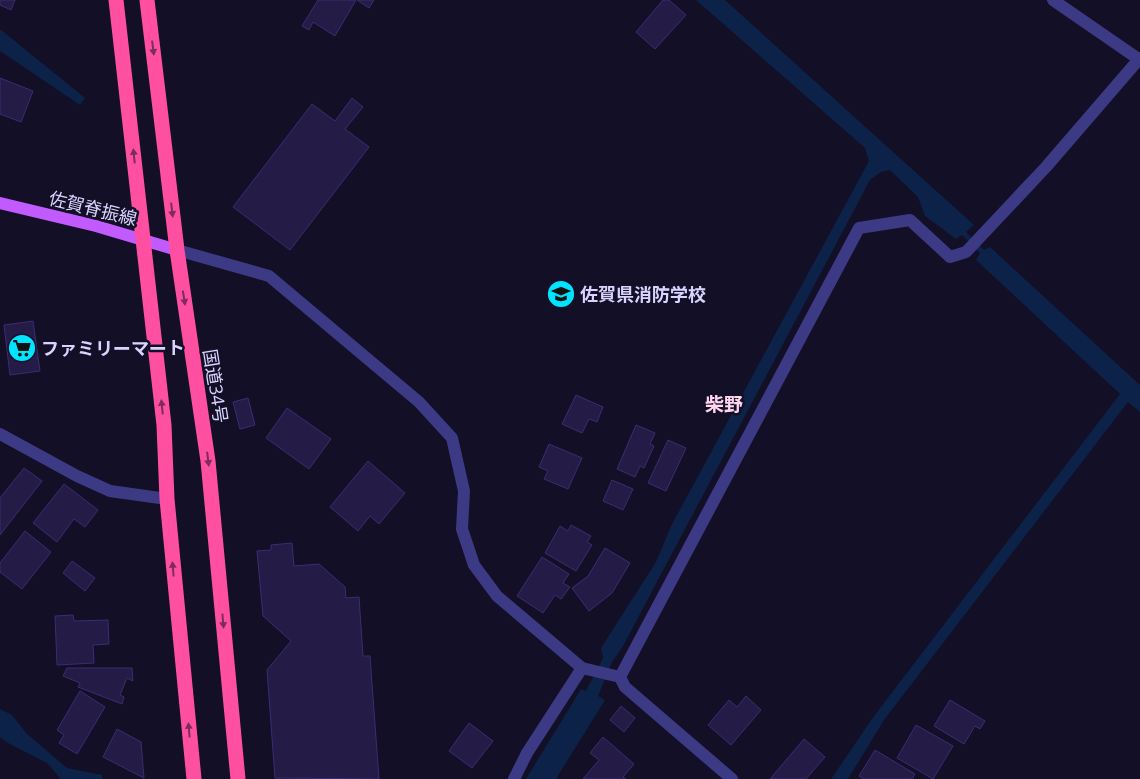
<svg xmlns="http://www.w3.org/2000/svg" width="1140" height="779" viewBox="0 0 1140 779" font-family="'Open Sans','Noto Sans JP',sans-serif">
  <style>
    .water { fill: #0c2248 }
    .building { fill: #241b47; stroke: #3b2d73 }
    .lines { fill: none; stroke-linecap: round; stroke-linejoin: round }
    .minor { stroke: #3d3a85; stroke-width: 12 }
    .major { stroke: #c25bff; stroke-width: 12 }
    .highway { stroke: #ff4fa3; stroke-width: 15 }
    .oneway { fill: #7d2c5e }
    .labels { text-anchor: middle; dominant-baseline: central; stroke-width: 5; stroke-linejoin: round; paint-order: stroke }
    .street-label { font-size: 18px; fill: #d9d4ff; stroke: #130f26 }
    .poi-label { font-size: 18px; font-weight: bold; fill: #d9d4ff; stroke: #130f26; text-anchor: start }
    .neighbourhood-label { font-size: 19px; font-weight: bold; fill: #ffd6f0; stroke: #130f26 }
  </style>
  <rect width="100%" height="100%" fill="#130f26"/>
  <g class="water">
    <polygon points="696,0 725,0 974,225 966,232 984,250 990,247 1140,385 1140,412 1128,402 884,720 848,779 831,779 874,716 1120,394 976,260 980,253 962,235 956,239 925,216 918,197 890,170 881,172 870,180 622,648 612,662 598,696 605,700 556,779 526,779 581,689 586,691 603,658 601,648 656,562 671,526 869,161 865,148"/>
    <polygon points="0,29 85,98 80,105 0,51"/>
    <polygon points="0,709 12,715 27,734 67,768 102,775 102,779 61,779 47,763 8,743 0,737"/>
  </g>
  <g class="building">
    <polygon points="0,0 15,0 11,10 0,5"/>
    <polygon points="318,0 356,0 335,36 313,22 309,30 302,26"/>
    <polygon points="357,0 374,0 369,8"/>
    <polygon points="663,0 669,0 686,15 655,49 636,32"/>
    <polygon points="0,78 33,91 21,122 0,114"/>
    <polygon points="352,98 363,107 345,129 369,147 290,250 233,207 312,104 335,121"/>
    <polygon points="33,321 40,371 10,375 4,325"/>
    <polygon points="576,395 603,407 597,422 589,419 582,433 562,424"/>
    <polygon points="248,398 255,425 240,429 233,402"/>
    <polygon points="287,408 331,439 309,469 266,438"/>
    <polygon points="636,425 655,433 650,444 654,446 644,468 640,466 635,477 617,469"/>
    <polygon points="668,440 686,448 666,491 648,483"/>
    <polygon points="549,444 582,458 568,489 544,479 548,471 539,467"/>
    <polygon points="368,461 405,493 379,524 370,516 358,531 330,507"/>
    <polygon points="24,468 42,481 0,535 0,498"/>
    <polygon points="612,480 633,489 623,510 603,501"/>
    <polygon points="64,484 98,510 85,527 74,519 57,542 33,523"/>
    <polygon points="571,525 591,536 587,542 592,545 576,571 545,553 560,526 568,531"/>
    <polygon points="25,531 51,552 22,589 0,572 0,563"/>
    <polygon points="292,543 294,566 319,564 345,587 346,598 359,597 363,656 370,656 379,779 275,778 267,670 291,641 263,616 257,551 271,550 271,545"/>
    <polygon points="605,548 630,563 612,593 589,611 572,588 588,576"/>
    <polygon points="542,557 569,574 563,583 570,587 561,599 555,595 543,613 517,596"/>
    <polygon points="72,561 95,578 85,591 63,573"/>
    <polygon points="73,615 74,621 108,620 109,644 93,645 94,663 57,665 55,616"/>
    <polygon points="67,668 132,668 133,681 127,678 120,695 124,697 122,704 78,687 80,683 63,676"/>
    <polygon points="80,691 105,707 77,754 59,743 64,735 57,730"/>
    <polygon points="746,696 761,710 731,745 708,725 729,700 737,707"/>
    <polygon points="950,700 985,721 980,729 975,726 964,744 934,726"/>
    <polygon points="621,706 635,718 624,732 610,720"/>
    <polygon points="469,723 493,741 472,768 449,751"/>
    <polygon points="916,725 953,746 933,779 897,758"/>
    <polygon points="117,729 141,742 144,778 103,757"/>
    <polygon points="603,737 634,764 623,777 626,779 583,779 599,760 590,753"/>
    <polygon points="804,739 825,757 806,779 770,779"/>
    <polygon points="875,750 915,774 912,779 864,779 859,776"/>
  </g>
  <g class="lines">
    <g class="minor">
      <polyline points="1053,0 1140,60"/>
      <polyline points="177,250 269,276 419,402 452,438 464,491 462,529 474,565 497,596 582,668 620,677 625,687 732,779"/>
      <polyline points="0,434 77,476 110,491 167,499"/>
      <polyline points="620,677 859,228 910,220 950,257 966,252 1046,167 1140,58"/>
      <polyline points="514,779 527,753 582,668"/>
    </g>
    <polyline class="major" points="0,203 96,226 177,250"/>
    <g class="highway">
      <polyline points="116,0 164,425 167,499 194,779"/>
      <polyline points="147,0 177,250 208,461 238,779"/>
    </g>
  </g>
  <defs><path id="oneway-solid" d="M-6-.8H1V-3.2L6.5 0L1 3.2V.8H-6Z" transform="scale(1.25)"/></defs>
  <g class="oneway">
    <use href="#oneway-solid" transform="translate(153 48) rotate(83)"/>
    <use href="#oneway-solid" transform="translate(134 156) rotate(-96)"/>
    <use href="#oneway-solid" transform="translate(172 210) rotate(83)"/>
    <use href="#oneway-solid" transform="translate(184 298) rotate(81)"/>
    <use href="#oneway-solid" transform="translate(162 407) rotate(-96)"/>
    <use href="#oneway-solid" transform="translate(208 459) rotate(83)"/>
    <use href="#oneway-solid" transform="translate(173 569) rotate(-95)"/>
    <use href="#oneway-solid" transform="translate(223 621) rotate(85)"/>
    <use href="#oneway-solid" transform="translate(189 730) rotate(-95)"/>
  </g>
  <defs>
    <symbol id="university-disc" viewBox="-11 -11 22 22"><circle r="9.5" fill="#00e5ff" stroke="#130f26"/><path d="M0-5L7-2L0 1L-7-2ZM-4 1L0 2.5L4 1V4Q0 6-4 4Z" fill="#111"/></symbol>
    <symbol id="supermarket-disc" viewBox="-11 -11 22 22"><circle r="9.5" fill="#00e5ff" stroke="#130f26"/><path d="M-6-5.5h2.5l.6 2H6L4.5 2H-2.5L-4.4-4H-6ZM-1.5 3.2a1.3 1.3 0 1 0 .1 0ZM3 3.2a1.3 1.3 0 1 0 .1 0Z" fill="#111"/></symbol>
  </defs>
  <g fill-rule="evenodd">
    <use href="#university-disc" x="545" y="278" width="32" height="32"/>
    <use href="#supermarket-disc" x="6" y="332" width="32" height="32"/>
  </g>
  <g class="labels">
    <g class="street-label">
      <text transform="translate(93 208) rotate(14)">佐賀脊振線</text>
      <text transform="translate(216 386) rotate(81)">国道34号</text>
    </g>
    <g class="poi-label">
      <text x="580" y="294">佐賀県消防学校</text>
      <text x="41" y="348">ファミリーマート</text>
    </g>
    <g class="neighbourhood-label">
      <text x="724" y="404">柴野</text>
    </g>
  </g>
</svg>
